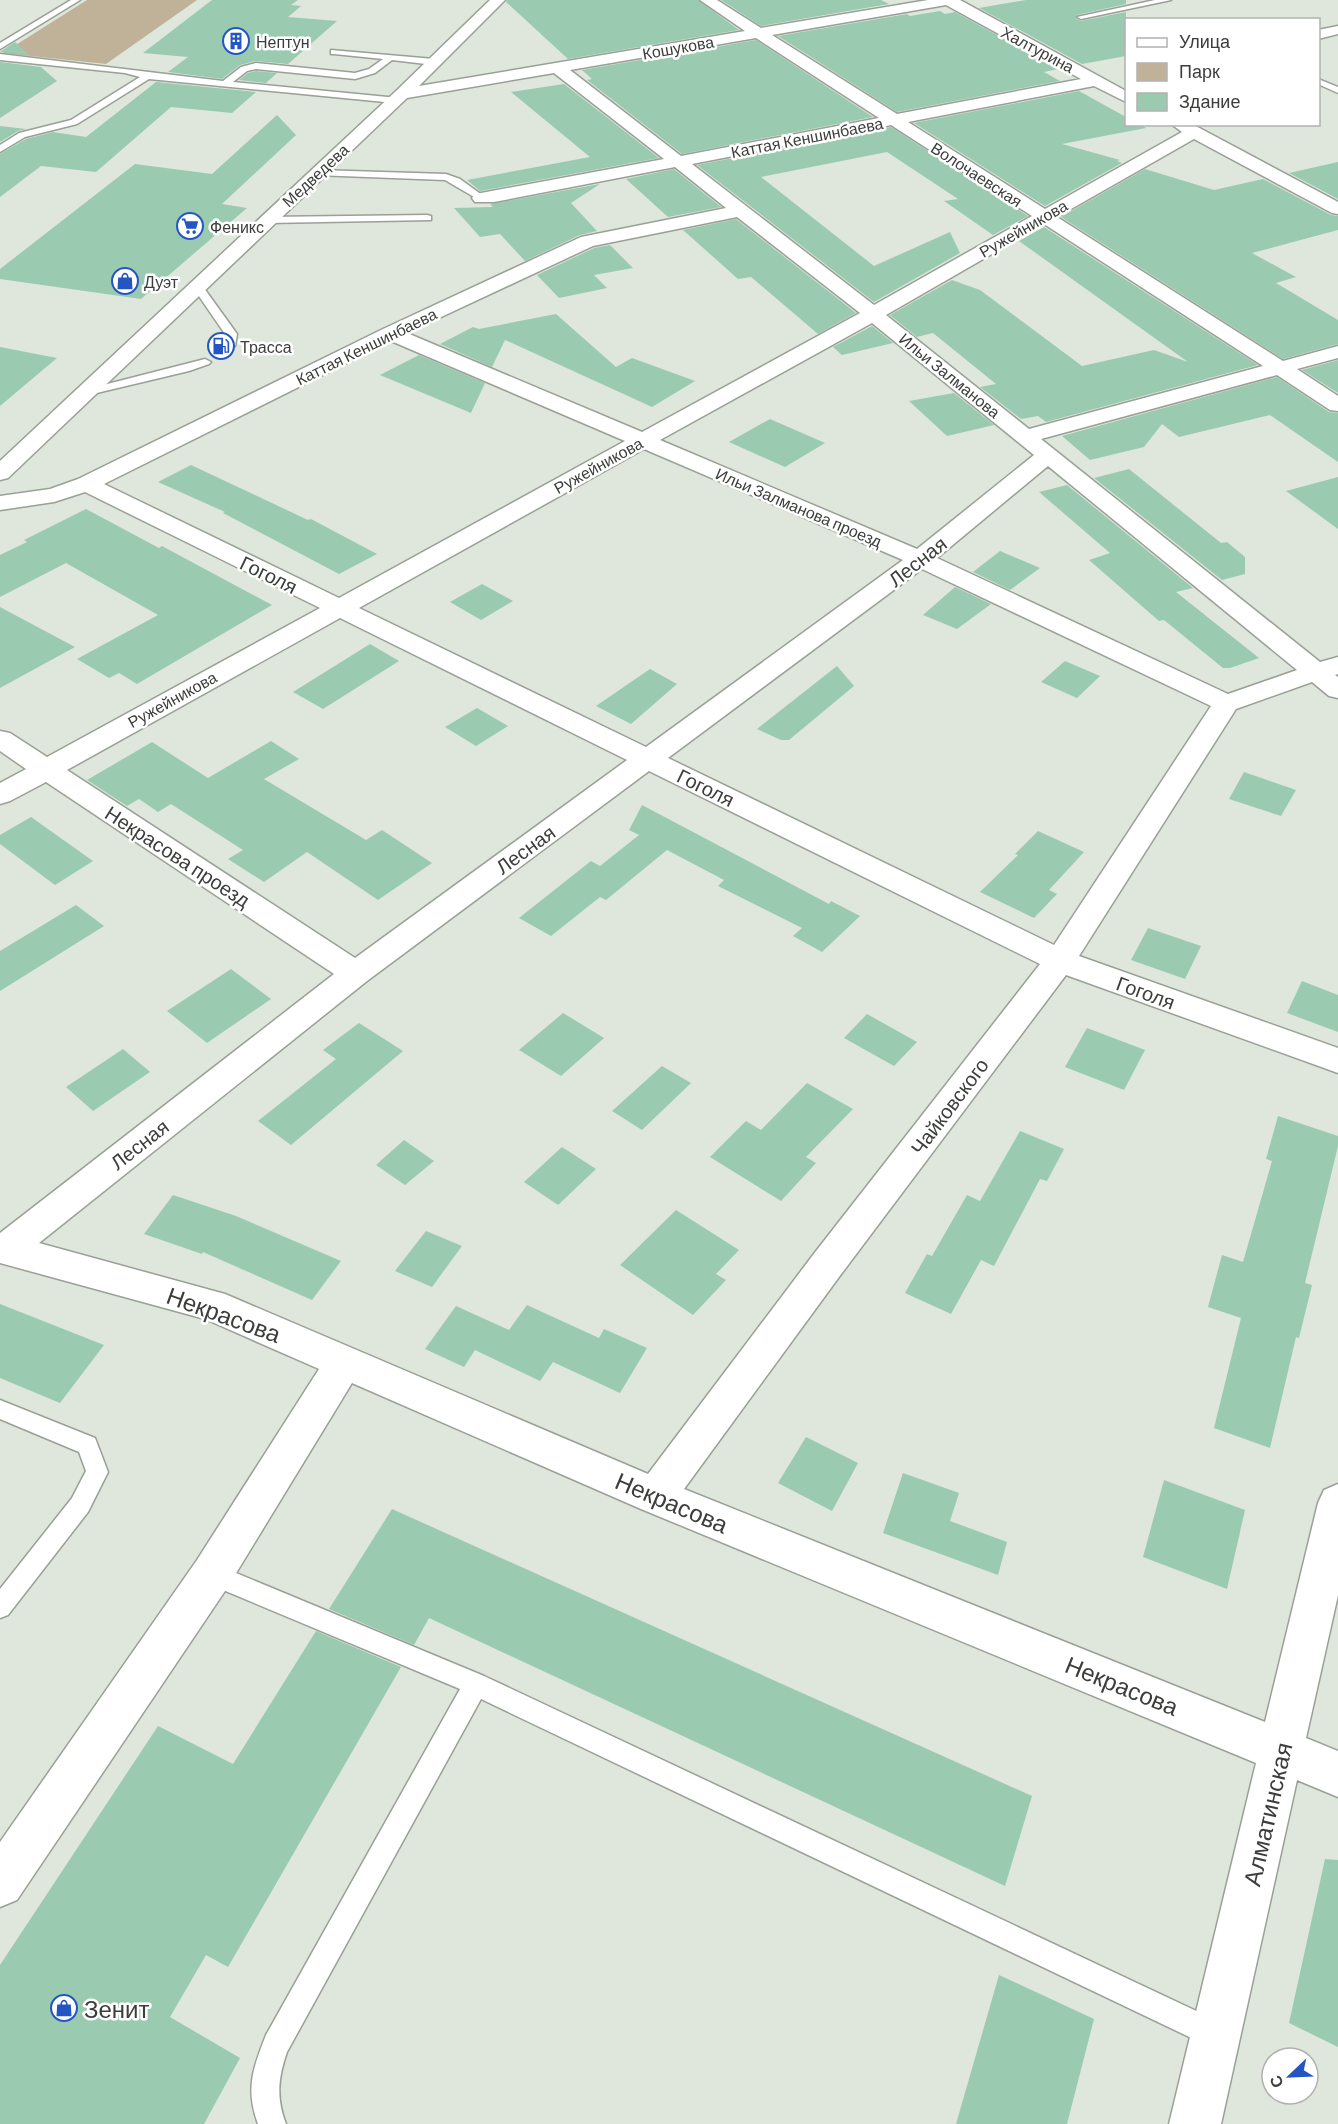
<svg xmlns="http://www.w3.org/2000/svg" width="1338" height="2124" viewBox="0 0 1338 2124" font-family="Barlow,sans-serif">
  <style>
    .green { fill: #bfb298 }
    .building { fill: #9acbb1 }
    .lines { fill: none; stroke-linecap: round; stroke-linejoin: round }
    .lane-casing { stroke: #99a096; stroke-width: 3 }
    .street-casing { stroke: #99a096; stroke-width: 3 }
    .lane { fill: #fff; fill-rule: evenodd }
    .street { fill: #fff; fill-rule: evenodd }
    .labels { text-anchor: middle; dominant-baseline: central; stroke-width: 5; stroke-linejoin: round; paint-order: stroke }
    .far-poi-label { font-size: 16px; fill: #3b3e3a; stroke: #fff; text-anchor: start }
    .far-street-label { font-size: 16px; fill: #3b3e3a; stroke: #fff }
    .street-label { font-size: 20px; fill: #3b3e3a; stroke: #fff }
    .near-street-label { font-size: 24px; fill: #3b3e3a; stroke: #fff }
    .near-poi-label { font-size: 24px; fill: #3b3e3a; stroke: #fff; text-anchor: start }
  </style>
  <rect width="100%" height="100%" fill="#dfe6db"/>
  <polygon class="green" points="87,0 197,0 106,64 3,53"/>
  <g class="building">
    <polygon points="212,0 298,0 291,5 301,6 288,17 337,21 288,64 255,61 240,65 222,79 168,72 188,57 143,53"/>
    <polygon points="507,0 698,0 739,30 568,59 506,2"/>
    <polygon points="721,0 881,0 889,4 761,26"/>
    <polygon points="1026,0 1126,0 1126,4 1077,15 1075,18 1081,21 1126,12 1126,56 1082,64 979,8"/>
    <polygon points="940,11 945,14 955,12 1058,69 1044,72 1060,81 897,112 778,36 907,14 910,16"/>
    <polygon points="756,40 873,117 682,154 587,80 592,79 582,70"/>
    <polygon points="15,42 29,55 0,52"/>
    <polygon points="0,62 41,67 57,81 0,118"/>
    <polygon points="256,71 277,73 266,83 239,80 248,73"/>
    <polygon points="156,82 256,92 232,113 171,107 96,172 41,166 0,197 0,154 26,139 53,132 86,137"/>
    <polygon points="564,84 659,158 480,191 473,185 467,180 590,157 511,92"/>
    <polygon points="1079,91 1126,117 1126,124 1139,124 1146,128 1062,144 1120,160 1117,161 1122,163 1045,206 914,123"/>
    <polygon points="277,115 296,135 222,204 247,208 141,299 0,279 0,269 135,164 212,174"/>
    <polygon points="0,126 26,129 18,131 0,142"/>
    <polygon points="891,127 1028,216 993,235 944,201 958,199 887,152 761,177 874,266 950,232 960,253 874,302 697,165"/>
    <polygon points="1338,162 1338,199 1289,173"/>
    <polygon points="674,169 721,207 668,217 626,179"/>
    <polygon points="1145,169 1214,190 1263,179 1331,215 1338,216 1338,230 1252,253 1296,277 1276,283 1338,320 1338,344 1283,359 1061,217"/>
    <polygon points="600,184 571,203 597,231 580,235 525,261 500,234 480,237 454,208 493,207 490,204"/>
    <polygon points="736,219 856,313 818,334 751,277 738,279 683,230"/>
    <polygon points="1044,227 1258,365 1046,422 1038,416 1021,419 980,387 996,384 933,333 917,337 890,315 952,280 980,290 1082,366 1154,350 1188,362 1019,241"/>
    <polygon points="610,245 633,268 594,275 607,288 559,298 537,275 594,248"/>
    <polygon points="556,314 616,367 632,358 695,381 652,407 505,340 492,367 440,344 473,327 479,329"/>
    <polygon points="872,326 893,343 842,355 833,347"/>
    <polygon points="0,347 57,358 0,406"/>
    <polygon points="419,355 485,383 471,413 380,375"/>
    <polygon points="1338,360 1338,393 1302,370"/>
    <polygon points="1277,377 1329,412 1338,413 1338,462 1270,415 1179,437 1162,424 1144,447 1090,460 1062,436"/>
    <polygon points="954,393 994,425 947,436 909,401"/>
    <polygon points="770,419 825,443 785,467 729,442"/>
    <polygon points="191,465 308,520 311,519 377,554 339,574 223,513 225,512 158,482"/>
    <polygon points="1129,469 1221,543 1227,542 1245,557 1245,574 1222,580 1094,478"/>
    <polygon points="1338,477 1338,529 1286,491"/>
    <polygon points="1067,485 1193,588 1176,592 1259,658 1230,668 1223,668 1164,620 1159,621 1089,560 1110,553 1039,492"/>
    <polygon points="86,509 159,548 162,546 272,605 137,684 119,673 109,678 77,659 158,615 66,563 0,597 0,555 27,542 24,540"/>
    <polygon points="1000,551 1040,568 1010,590 973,572"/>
    <polygon points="482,584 513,601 481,620 450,602"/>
    <polygon points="955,587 991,604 957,629 923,615"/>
    <polygon points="0,607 75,647 0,688"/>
    <polygon points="370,644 399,661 323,709 293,692"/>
    <polygon points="1065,661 1100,676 1077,698 1041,682"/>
    <polygon points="837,666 854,686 789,740 781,740 757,729"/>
    <polygon points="650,669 677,684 631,724 596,706"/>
    <polygon points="477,708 508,726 476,746 445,727"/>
    <polygon points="271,741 299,759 264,779 366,840 382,830 432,863 378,900 307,852 264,882 228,859 243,850 171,804 158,812 139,799 127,806 87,780 152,742 208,778"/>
    <polygon points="1244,772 1296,790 1281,816 1229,799"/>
    <polygon points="642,805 829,904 831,901 860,916 822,952 793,936 802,928 718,886 724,880 667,850 606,900 600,897 551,936 519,918 591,861 600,866 639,835 629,830"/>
    <polygon points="31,817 93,861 55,885 0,844 0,835"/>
    <polygon points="1038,831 1084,852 1049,890 1057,894 1034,918 980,892 1018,855 1015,854"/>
    <polygon points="76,905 104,926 0,991 0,951"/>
    <polygon points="1148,928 1201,946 1185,979 1131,960"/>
    <polygon points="231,969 271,999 207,1043 167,1011"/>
    <polygon points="1302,981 1338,995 1338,1032 1287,1013"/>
    <polygon points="563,1013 604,1038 561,1076 519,1050"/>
    <polygon points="867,1014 917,1042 894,1066 844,1038"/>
    <polygon points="359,1023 403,1051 291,1145 258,1121 336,1059 323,1050"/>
    <polygon points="1087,1028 1145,1050 1124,1090 1065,1067"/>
    <polygon points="123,1049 150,1072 93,1111 66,1087"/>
    <polygon points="662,1066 691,1083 642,1130 612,1111"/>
    <polygon points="807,1083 853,1109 806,1157 816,1163 781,1201 710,1157 746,1121 761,1130"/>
    <polygon points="1278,1116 1338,1136 1338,1146 1305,1283 1312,1285 1299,1338 1296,1337 1270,1448 1214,1428 1241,1318 1208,1307 1222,1255 1243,1262 1272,1161 1266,1159"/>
    <polygon points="1020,1131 1064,1149 1047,1181 1040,1179 994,1266 981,1260 951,1314 905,1293 927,1254 932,1256 967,1195 980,1201"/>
    <polygon points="404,1140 434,1161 405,1185 376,1165"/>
    <polygon points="562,1147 596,1169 558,1205 524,1182"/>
    <polygon points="173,1195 236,1216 341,1261 312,1300 203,1252 202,1254 144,1234"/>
    <polygon points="676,1210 739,1250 716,1274 726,1280 693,1315 620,1265"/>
    <polygon points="426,1231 462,1246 432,1287 395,1271"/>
    <polygon points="0,1304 104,1345 60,1403 0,1378"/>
    <polygon points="527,1305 599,1338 604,1329 647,1348 620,1393 553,1362 540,1381 475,1350 464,1367 425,1349 456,1306 509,1330"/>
    <polygon points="806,1437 858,1463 832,1511 778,1483"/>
    <polygon points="903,1473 959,1493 950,1521 1007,1542 998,1575 883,1533"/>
    <polygon points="1164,1480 1245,1510 1227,1589 1143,1557"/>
    <polygon points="392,1509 1032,1796 1005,1886 429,1618 414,1645 329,1609"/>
    <polygon points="316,1631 401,1667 228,1967 206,1955 170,2017 240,2058 204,2124 0,2124 0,1965 158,1726 233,1764"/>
    <polygon points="1325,1859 1338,1860 1338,2047 1289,2023"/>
    <polygon points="999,1975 1094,2019 1067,2124 956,2124"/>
  </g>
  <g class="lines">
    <defs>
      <g id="lane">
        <polygon points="71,0 80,0 0,49 0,43"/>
        <polygon points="1155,0 1171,0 1081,19 1077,17"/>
        <polygon points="331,50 434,59 438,62 434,65 392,60 375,73 355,79 256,69 247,71 233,82 398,98 399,100 395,103 149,79 77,124 25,137 0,152 0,145 19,133 71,120 140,77 125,73 0,60 0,54 223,81 241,67 256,63 355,73 369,69 383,59 334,54 331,54"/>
        <polygon points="1318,79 1338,87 1338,93 1318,84"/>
        <polygon points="318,170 446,174 460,179 486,198 481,201 445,180 315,175 313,173"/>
        <polygon points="427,215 431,216 431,220 268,223 263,220 268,217"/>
        <polygon points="197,283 201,284 237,334 235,346 227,346 225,334 192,286"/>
        <polygon points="205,359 211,362 209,364 189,371 84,396 78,393 80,391"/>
        <polygon points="0,1400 95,1438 108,1472 88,1512 8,1615 0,1618 0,1589 72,1498 86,1471 79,1452 0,1419"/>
        <path d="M212,1563L484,1676L1224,2024L1228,2034L1224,2044L1214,2048L1204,2044L481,1699L287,2052C278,2078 276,2098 286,2124H258C245,2089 253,2068 266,2035L460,1689L204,1582L201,1574L204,1566Z"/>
      </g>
      <g id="street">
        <path d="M490,0H505L419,86L745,31L700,0H717L761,28L928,0H960L1126,91V102L1094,86L908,122L1045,209L1182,132L1171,124H1192L1338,202V214L1332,213L1194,139L1057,217L1283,361L1338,346V358L1297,369L1338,396V411L1330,410L1277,375L1041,439L1320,662L1338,657V674L1335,675L1338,677V698L1329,696L1312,682L1236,709L1079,956L1338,1048V1073L1066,975L839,1277L684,1489L1265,1722L1318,1503L1324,1490L1338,1484V1595L1306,1738L1338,1751V1797L1297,1780L1221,2124H1169L1256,1763L641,1509L352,1383L227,1588L17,1900L0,1907V1842L197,1560L319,1369L205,1319L0,1263V1233L334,974L46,782L10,801L0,804V783L26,769L0,751V731L10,733L47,757L320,608L85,492L54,502L0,510V496L50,489L78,479L383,329L581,237L726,208L675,167L494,202H475L472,198L475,194L481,193L664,159L554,73L407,98L8,478L0,480V461L396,91ZM946,5L1081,79L897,114L772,35ZM756,38L879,118L681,156L570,70ZM891,125L1032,216L874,305L692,164ZM737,217L860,313L642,432L407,333L593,246ZM1044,224L1263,366L1029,429L886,315ZM872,323L1034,455L917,549L660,440ZM391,341L625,441L339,598L104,484ZM644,449L903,560L646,747L359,608ZM1048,466L1297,670L1228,694L937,558ZM922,569L1211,706L1054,945L668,758ZM340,618L627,760L355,958L67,770ZM649,771L1040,964L813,1255L648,1474L225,1294L39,1243L367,981Z"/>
        <polygon points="1338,26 1338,34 1318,39 1318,30"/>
      </g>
    </defs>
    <use href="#lane" class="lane-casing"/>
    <use href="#street" class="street-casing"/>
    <use href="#lane" class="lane"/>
    <use href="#street" class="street"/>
  </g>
  <defs>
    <symbol id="building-ring" viewBox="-11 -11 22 22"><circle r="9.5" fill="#fff" stroke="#2456c3" stroke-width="1.5"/><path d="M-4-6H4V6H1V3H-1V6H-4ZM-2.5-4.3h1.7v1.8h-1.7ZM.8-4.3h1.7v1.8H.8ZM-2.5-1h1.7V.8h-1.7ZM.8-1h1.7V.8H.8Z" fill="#2456c3"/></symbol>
    <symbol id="supermarket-ring" viewBox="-11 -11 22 22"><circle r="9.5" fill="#fff" stroke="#2456c3" stroke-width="1.5"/><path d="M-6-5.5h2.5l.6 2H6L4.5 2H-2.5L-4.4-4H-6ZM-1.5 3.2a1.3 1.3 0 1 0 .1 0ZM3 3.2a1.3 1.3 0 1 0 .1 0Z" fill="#2456c3"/></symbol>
    <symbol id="shop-ring" viewBox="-11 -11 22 22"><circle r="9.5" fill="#fff" stroke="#2456c3" stroke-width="1.5"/><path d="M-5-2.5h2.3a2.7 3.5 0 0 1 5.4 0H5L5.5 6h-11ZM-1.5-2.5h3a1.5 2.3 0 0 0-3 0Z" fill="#2456c3"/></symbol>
    <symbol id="fuel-ring" viewBox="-11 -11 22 22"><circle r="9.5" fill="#fff" stroke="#2456c3" stroke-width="1.5"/><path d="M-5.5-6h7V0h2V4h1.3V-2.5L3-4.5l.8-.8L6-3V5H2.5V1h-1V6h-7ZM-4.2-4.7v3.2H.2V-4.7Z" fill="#2456c3"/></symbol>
  </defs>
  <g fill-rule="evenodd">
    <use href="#building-ring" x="221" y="26" width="30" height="30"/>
    <use href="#supermarket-ring" x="175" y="211" width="30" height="30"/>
    <use href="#shop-ring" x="110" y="266" width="30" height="30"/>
    <use href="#fuel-ring" x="206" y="331" width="30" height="30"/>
    <use href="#shop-ring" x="49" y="1993" width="30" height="30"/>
  </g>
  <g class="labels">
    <g class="far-poi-label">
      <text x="256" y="41">Нептун</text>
      <text x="210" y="226">Феникс</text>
      <text x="144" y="281">Дуэт</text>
      <text x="240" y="346">Трасса</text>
    </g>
    <g class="far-street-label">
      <text transform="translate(678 47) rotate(-10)">Кошукова</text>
      <text transform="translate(1038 49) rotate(28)">Халтурина</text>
      <text transform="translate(807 137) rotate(-11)">Каттая Кеншинбаева</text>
      <text transform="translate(977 174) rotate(33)">Волочаевская</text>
      <text transform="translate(315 175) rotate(-43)">Медведева</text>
      <text transform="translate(1023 228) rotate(-30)">Ружейникова</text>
      <text transform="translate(366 346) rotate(-26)">Каттая Кеншинбаева</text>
      <text transform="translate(950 375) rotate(39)">Ильи Залманова</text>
      <text transform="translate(598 465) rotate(-29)">Ружейникова</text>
      <text transform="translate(799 507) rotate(23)">Ильи Залманова проезд</text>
      <text transform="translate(172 699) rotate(-29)">Ружейникова</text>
    </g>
    <g class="street-label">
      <text transform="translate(917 561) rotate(-38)">Лесная</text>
      <text transform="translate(269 574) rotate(26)">Гоголя</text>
      <text transform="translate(706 787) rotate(26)">Гоголя</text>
      <text transform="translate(525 849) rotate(-36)">Лесная</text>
      <text transform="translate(178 856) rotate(33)">Некрасова проезд</text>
      <text transform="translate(1146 992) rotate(20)">Гоголя</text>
      <text transform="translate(949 1106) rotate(-53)">Чайковского</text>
      <text transform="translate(139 1144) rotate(-38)">Лесная</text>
    </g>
    <g class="near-street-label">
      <text transform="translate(224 1314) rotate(20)">Некрасова</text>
      <text transform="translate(672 1502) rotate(23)">Некрасова</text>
      <text transform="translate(1122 1685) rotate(22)">Некрасова</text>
      <text transform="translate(1267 1814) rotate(-77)">Алматинская</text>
    </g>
    <g class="near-poi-label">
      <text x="84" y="2008">Зенит</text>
    </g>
  </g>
  <rect x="1125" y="18" width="195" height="108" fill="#ffffff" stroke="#b1b2b0" stroke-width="1.5"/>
  <rect x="1137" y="38" width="30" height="9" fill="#ffffff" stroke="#b1b2b0" stroke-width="1.5"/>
  <text x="1179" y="48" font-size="18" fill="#3b3e3a">Улица</text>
  <rect x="1137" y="63" width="30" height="18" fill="#bfb298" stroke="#b1b2b0" stroke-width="1.5"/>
  <text x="1179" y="78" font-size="18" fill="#3b3e3a">Парк</text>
  <rect x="1137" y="93" width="30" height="18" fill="#9acbb1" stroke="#b1b2b0" stroke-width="1.5"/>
  <text x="1179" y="108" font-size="18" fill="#3b3e3a">Здание</text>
  <g transform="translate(1290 2076) rotate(247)"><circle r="28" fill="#ffffff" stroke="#b1b2b0" stroke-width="1.5"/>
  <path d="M0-4.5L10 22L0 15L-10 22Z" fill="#2456c3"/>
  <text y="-9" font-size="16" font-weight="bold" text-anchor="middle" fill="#3b3e3a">С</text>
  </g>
</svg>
